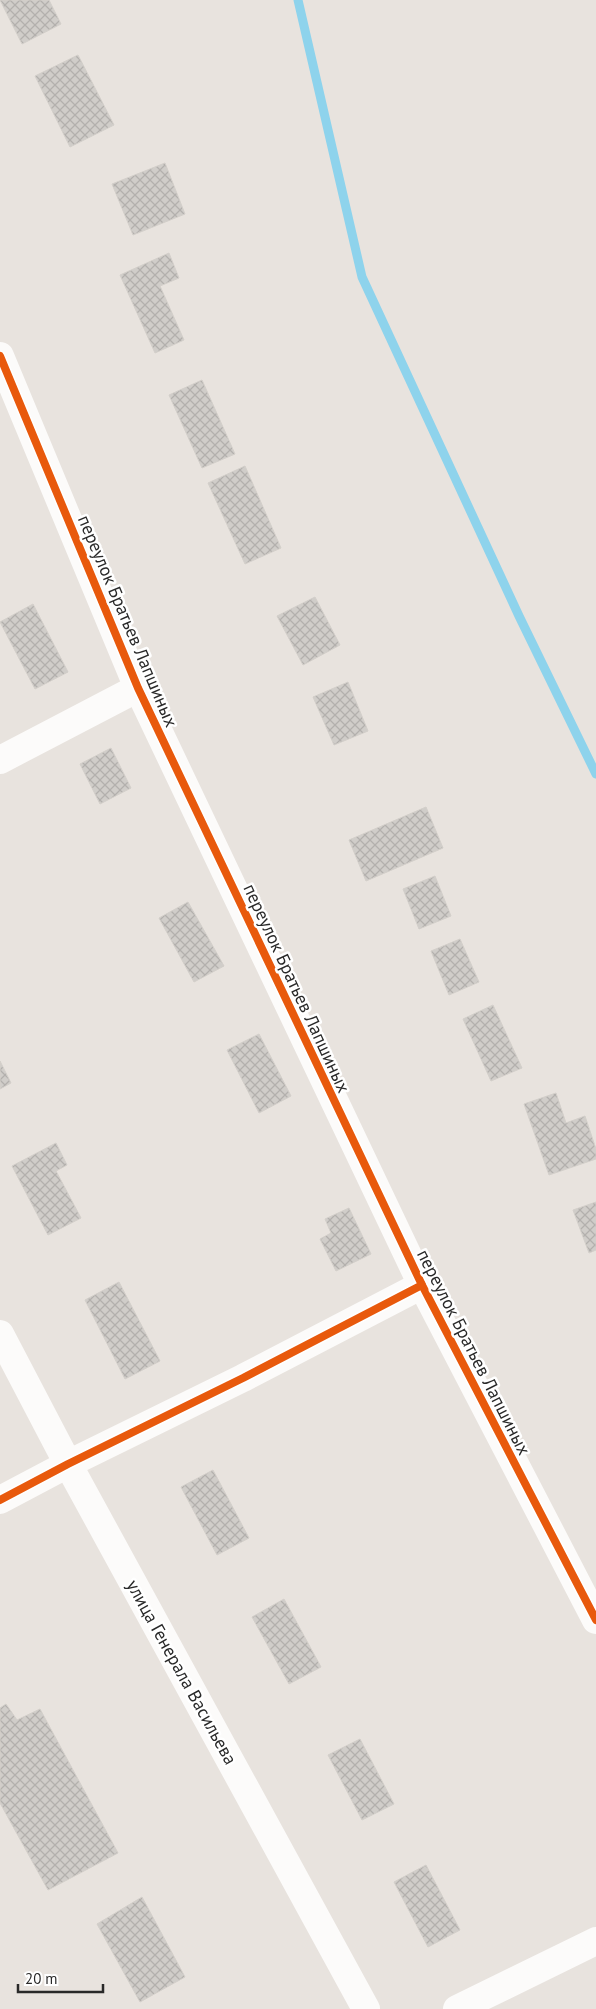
<svg xmlns="http://www.w3.org/2000/svg" width="596" height="2009" viewBox="0 0 596 2009" font-family="'PT Sans',sans-serif">
  <style>
    .lines { fill: none; stroke-linecap: round; stroke-linejoin: round }
    .stream { stroke: #8ed3ec; stroke-width: 9 }
    .building { fill: url(#building-cross-hatch); stroke: #d3cfca }
    .street { stroke: #fcfbfa; stroke-width: 28 }
    .secondary { stroke: #fcfbfa; stroke-width: 28 }
    .cycleway-casing { stroke: #fff; stroke-width: 11 }
    .cycleway { stroke: #e8590c; stroke-width: 8 }
    .labels { text-anchor: middle; dominant-baseline: central; stroke-width: 5; stroke-linejoin: round; paint-order: stroke }
    .street-label { font-size: 18px; fill: #292929; stroke: #fff }
  </style>
  <defs>
    <pattern id="building-cross-hatch" width="8" height="8" patternUnits="userSpaceOnUse" patternTransform="scale(1.25)"><rect width="8" height="8" fill="#d0cdc9"/><path d="M0 0l8 8M0 8l8-8" fill="none" stroke="#b3b0ad"/></pattern>
  </defs>
  <rect width="100%" height="100%" fill="#e8e3de"/>
  <g class="lines">
    <polyline class="stream" points="298,0 362,277 519,616 596,774"/>
  </g>
  <g class="building">
    <polygon points="0,0 49,0 61,24 22,44"/>
    <polygon points="78,55 114,125 70,147 35,76"/>
    <polygon points="165,163 185,214 133,235 112,184"/>
    <polygon points="169,253 179,278 160,286 184,340 155,353 120,275"/>
    <polygon points="202,380 235,454 202,468 169,395"/>
    <polygon points="245,466 281,548 245,564 208,483"/>
    <polygon points="315,597 340,645 303,665 277,616"/>
    <polygon points="33,604 68,672 35,689 0,622"/>
    <polygon points="348,682 368,731 334,745 313,697"/>
    <polygon points="111,748 131,788 100,804 80,764"/>
    <polygon points="426,807 443,848 366,881 349,840"/>
    <polygon points="435,876 451,916 419,929 403,889"/>
    <polygon points="188,902 224,966 194,982 159,918"/>
    <polygon points="460,939 479,982 449,995 431,951"/>
    <polygon points="493,1005 522,1068 491,1081 463,1019"/>
    <polygon points="259,1034 291,1096 259,1113 227,1050"/>
    <polygon points="0,1061 11,1083 0,1089"/>
    <polygon points="556,1093 566,1123 585,1116 596,1149 596,1159 549,1175 524,1104"/>
    <polygon points="56,1143 67,1165 56,1171 81,1218 48,1235 12,1166"/>
    <polygon points="596,1202 596,1250 589,1253 573,1210"/>
    <polygon points="349,1208 371,1254 336,1271 320,1239 331,1233 325,1219"/>
    <polygon points="119,1282 160,1361 125,1379 85,1300"/>
    <polygon points="213,1470 249,1538 217,1555 181,1487"/>
    <polygon points="284,1599 321,1667 289,1684 252,1617"/>
    <polygon points="6,1704 17,1720 40,1709 118,1853 48,1890 0,1803 0,1708"/>
    <polygon points="360,1739 394,1804 362,1820 328,1755"/>
    <polygon points="426,1865 460,1930 428,1947 394,1882"/>
    <polygon points="142,1897 185,1977 140,2002 97,1924"/>
  </g>
  <g class="lines">
    <g class="street">
      <polyline points="0,356 138,688 422,1285 596,1620"/>
      <polyline points="0,760 138,688"/>
      <polyline points="0,1500 68,1464 243,1378 422,1285"/>
      <polyline points="457,2009 596,1941"/>
    </g>
    <polyline class="secondary" points="0,1334 68,1464 366,2009"/>
    <defs>
      <g id="cycleway">
        <polyline points="0,356 138,688 422,1285 596,1620"/>
        <polyline points="0,1500 68,1464 243,1378 422,1285"/>
      </g>
    </defs>
    <use href="#cycleway" class="cycleway-casing"/>
    <use href="#cycleway" class="cycleway"/>
  </g>
  <g class="labels">
    <g class="street-label">
      <text transform="translate(128 621) rotate(67)">переулок Братьев Лапшиных</text>
      <text transform="translate(297 988) rotate(65)">переулок Братьев Лапшиных</text>
      <text transform="translate(474 1352) rotate(63)">переулок Братьев Лапшиных</text>
      <text transform="translate(182 1672) rotate(61)">улица Генерала Васильева</text>
    </g>
  </g>
  <path d="M18 1984v8h85v-8" fill="none" stroke="#292929" stroke-width="2.5"/>
  <text x="25" y="1984" font-size="15" fill="#292929" stroke="#ffffff" stroke-width="4" paint-order="stroke">20 m</text>
</svg>
